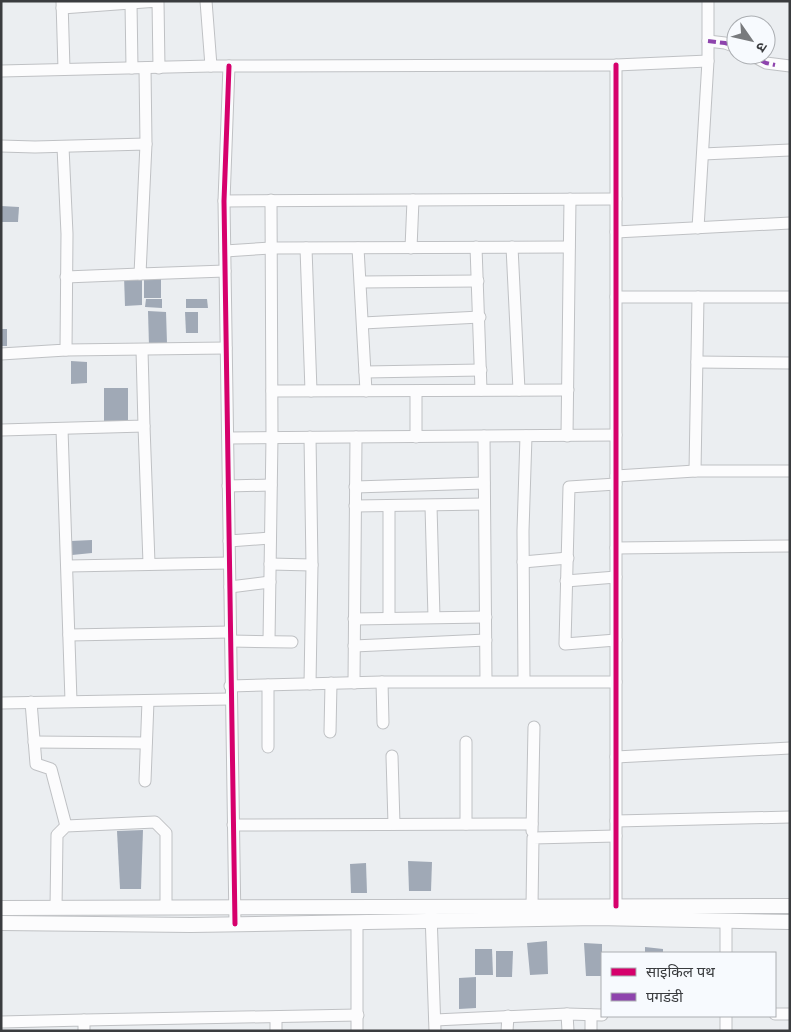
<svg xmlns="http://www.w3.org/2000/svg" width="791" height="1032" viewBox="0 0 791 1032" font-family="'Times New Roman','Noto Sans Devanagari',serif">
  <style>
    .building { fill: #a0a9b6 }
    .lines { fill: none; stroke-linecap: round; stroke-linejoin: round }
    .minor-casing { stroke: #bfc1c4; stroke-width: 13 }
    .tertiary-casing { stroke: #bfc1c4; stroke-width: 16 }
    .minor { stroke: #fcfcfd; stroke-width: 11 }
    .tertiary { stroke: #fcfcfd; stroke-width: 14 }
    .quiet { stroke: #8e44ad; stroke-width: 4; stroke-dasharray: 8 4; stroke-linecap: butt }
    .cycleway-casing { stroke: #f7fafe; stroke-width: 8 }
    .cycleway { stroke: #d6006c; stroke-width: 5 }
  </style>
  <rect width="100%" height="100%" fill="#ebeef1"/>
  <g class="building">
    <polygon points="1,206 19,207 18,222 1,222"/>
    <polygon points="161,274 161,298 144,298 144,275"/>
    <polygon points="124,276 142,276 142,305 125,306"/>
    <polygon points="146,299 162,299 162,308 145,307"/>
    <polygon points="186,299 207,299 208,308 186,308"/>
    <polygon points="148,311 166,312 167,344 149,346"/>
    <polygon points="185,312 198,312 198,333 186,333"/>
    <rect x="1" y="329" width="6" height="17"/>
    <polygon points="71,361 87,362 87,383 71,384"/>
    <rect x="104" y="388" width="24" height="33"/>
    <polygon points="92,540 92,553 72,555 71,541"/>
    <polygon points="143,830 141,889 120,889 117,831"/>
    <polygon points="408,861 432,862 431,891 409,891"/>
    <polygon points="366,863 367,893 351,893 350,864"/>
    <polygon points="547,941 548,974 530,975 527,943"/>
    <polygon points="584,943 602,944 602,976 586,976"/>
    <polygon points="645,947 663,949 663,953 645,953"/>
    <polygon points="475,949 492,949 493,975 475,975"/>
    <polygon points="496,951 513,951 512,977 496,977"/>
    <polygon points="476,977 476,1008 459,1009 459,978"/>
  </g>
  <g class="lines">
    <defs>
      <g id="minor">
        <polyline points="62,1 64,69"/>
        <polyline points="206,1 211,66"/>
        <polyline points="131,3 132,68"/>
        <polyline points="62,8 158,1 159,68"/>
        <polyline points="708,41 725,43 736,47"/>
        <polyline points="751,55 766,63 790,66"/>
        <polyline points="616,65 616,906"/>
        <polyline points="229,66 224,201 235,924"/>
        <polyline points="145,68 146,144"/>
        <polyline points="1,71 211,66 616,65 708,61"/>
        <polyline points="1,146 35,147 146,144 140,274 225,271"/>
        <polyline points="703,154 790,150"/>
        <polyline points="224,201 616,199"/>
        <polyline points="698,228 708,61 708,1"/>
        <polyline points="616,232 790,223"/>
        <polyline points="476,247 481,390"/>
        <polyline points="512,247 519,390"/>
        <polyline points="306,248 311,391"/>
        <polyline points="358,248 366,391"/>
        <polyline points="411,248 413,200"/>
        <polyline points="225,251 271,248 569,247"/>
        <polyline points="66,277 140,274"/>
        <polyline points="361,282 478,281"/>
        <polyline points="616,297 790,297"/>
        <polyline points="363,323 480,317"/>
        <polyline points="66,350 226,348"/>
        <polyline points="1,354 66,350 67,234 63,147"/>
        <polyline points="697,362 790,363"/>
        <polyline points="365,372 481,370"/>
        <polyline points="272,391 568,390"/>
        <polyline points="416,391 416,437"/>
        <polyline points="144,426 149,563"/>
        <polyline points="62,429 71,701"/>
        <polyline points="1,430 144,426 142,350"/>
        <polyline points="484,436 486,681"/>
        <polyline points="567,436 570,199"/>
        <polyline points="310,437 312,565 310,684"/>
        <polyline points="228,438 616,435"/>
        <polyline points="695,471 698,297"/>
        <polyline points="616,476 695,471 790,471"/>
        <polyline points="616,484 569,487 565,644 616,640"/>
        <polyline points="228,486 271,485"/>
        <polyline points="355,487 484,483"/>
        <polyline points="355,506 484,504"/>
        <polyline points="389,506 389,618"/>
        <polyline points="431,506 434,617"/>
        <polyline points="229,541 270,538"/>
        <polyline points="616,548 790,546"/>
        <polyline points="523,562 568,558"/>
        <polyline points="270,564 312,565"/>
        <polyline points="68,566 229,563"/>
        <polyline points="566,581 616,577"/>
        <polyline points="230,587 270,582"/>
        <polyline points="354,619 486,617"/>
        <polyline points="69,635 230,632"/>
        <polyline points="231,641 292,642"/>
        <polyline points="269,641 272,437 271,200"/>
        <polyline points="354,646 486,640"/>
        <polyline points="524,681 523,531 526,436"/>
        <polyline points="382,682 383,723"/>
        <polyline points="354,683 356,437"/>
        <polyline points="268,685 268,747"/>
        <polyline points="230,686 382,682 616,682"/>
        <polyline points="31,702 36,764 51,769 66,826"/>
        <polyline points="1,703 230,699"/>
        <polyline points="330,732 331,683"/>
        <polyline points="34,742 146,743"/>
        <polyline points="466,742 466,824"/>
        <polyline points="392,756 394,824"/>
        <polyline points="616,757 790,748"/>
        <polyline points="145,781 148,701"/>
        <polyline points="616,821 790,817"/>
        <polyline points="233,825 532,824"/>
        <polyline points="532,831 534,727"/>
        <polyline points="532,906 533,838 616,836"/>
        <polyline points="56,908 57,835 66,826 155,822 166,833 166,907"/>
        <polyline points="431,913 435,1031"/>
        <polyline points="726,920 726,953"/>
        <polyline points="567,1014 568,1031"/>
        <polyline points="775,1014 790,1014"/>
        <polyline points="591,1015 591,1031"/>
        <polyline points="276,1017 276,1031"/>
        <polyline points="84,1020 358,1015"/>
        <polyline points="435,1020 567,1014 602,1015"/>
        <polyline points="1,1022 84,1020 84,1031"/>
        <polyline points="357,1031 357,922"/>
        <polyline points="507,1031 508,1016"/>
        <polyline points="726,1031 726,1016"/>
      </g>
      <g id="tertiary">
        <polyline points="1,908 790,906"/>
        <polyline points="1,923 191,925 597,918 790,922"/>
      </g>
    </defs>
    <use href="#minor" class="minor-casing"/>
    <use href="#tertiary" class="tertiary-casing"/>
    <use href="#minor" class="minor"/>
    <use href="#tertiary" class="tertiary"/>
    <g class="quiet">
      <polyline points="708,41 725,43 736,47"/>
      <polyline points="751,55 766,63 775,65"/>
    </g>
    <defs>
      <g id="cycleway">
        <polyline points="616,65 616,906"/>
        <polyline points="229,66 224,201 235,924"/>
      </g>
    </defs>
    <use href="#cycleway" class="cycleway-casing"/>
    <use href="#cycleway" class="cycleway"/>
  </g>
  <rect width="791" height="1032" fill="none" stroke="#3a3c3f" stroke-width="5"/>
  <rect x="601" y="952" width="175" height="65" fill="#f7fafe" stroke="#abaeb2"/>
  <rect x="611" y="968" width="25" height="8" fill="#d6006c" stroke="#abaeb2"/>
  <text x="646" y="977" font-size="15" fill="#3a3c3f">साइकिल पथ</text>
  <rect x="611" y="993" width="25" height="8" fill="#8e44ad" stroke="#abaeb2"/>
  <text x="646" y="1002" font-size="15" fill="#3a3c3f">पगडंडी</text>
  <g transform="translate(751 40) rotate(124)"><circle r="24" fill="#f7fafe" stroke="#abaeb2"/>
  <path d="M0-4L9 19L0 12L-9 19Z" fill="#787a7d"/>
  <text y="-8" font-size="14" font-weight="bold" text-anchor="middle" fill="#3a3c3f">उ</text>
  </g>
</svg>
